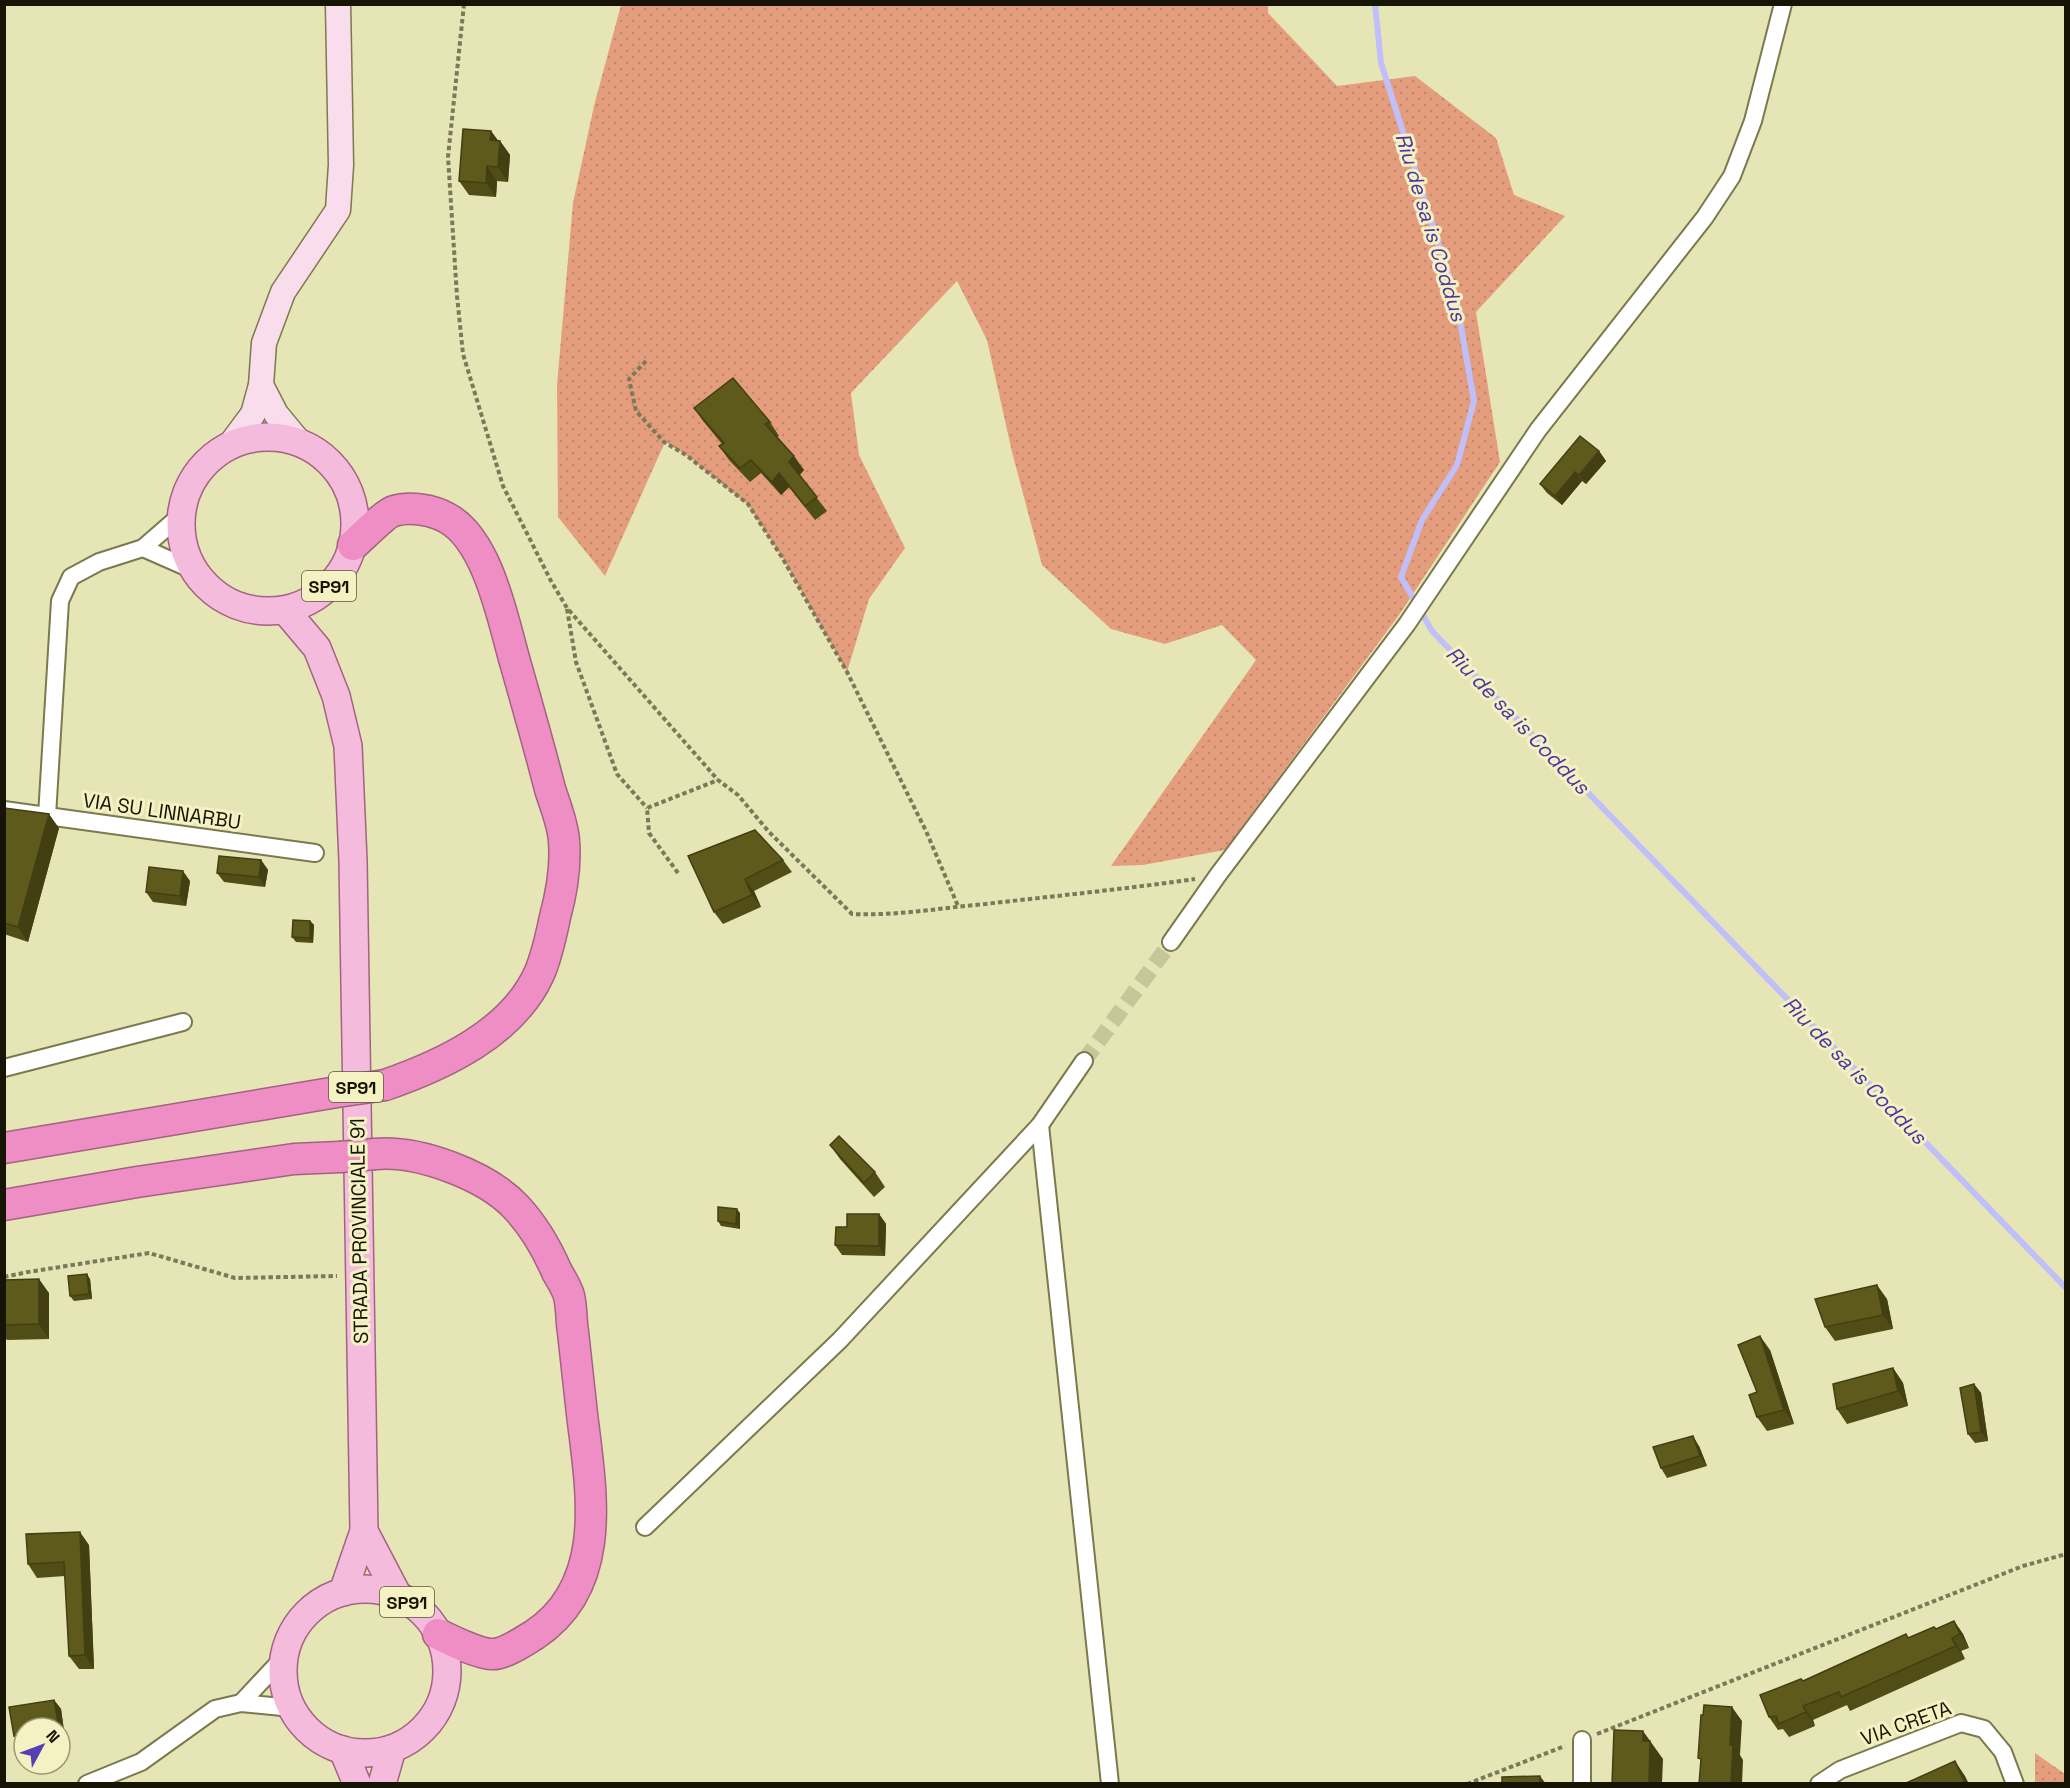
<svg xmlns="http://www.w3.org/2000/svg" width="2070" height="1788" viewBox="0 0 2070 1788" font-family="'Space Grotesk',sans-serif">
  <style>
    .grass { fill: url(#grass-dots) }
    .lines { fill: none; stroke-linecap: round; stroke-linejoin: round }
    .stream { stroke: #c1bffa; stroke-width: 6 }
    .street-tunnel { stroke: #c7c69a; stroke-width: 16; stroke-dasharray: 16 8; stroke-linecap: butt }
    .street-casing { stroke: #7b794d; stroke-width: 20 }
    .secondary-casing { stroke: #7b794d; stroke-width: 27 }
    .primary-casing { stroke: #a26381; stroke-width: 30 }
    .highway-casing { stroke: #a26381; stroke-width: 33 }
    .path { stroke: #7a7959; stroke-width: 4; stroke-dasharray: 4.5 3; stroke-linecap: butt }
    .street { stroke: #fff; stroke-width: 16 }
    .secondary { stroke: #fadded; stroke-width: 24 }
    .primary { stroke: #f5bbdc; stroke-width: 27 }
    .highway { stroke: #ee8ec4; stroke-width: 30 }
    .highway-bridge-casing { stroke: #a26381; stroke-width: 33; stroke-linecap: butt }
    .highway-bridge { stroke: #ee8ec4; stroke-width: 30 }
    .wall { fill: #514d17 }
    .shaded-wall { fill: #423f13 }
    .building { fill: #5e5a1b; stroke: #423f13; stroke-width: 1.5 }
    .labels { text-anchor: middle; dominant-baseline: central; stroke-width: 6; stroke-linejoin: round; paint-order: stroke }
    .shield { fill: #f4f2c2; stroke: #59573d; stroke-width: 1.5 }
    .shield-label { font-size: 18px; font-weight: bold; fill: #161404 }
    .street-label { font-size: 20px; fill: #161404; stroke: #f4f2c2 }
    .water-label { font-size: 21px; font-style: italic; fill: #4b35a2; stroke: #f4f2c2 }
  </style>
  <defs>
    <pattern id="grass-dots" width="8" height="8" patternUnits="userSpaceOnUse" patternTransform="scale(1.5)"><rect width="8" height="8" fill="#e49e7e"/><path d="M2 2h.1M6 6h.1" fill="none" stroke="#c3876b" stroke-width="1.8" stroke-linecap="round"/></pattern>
  </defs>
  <rect width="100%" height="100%" fill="#e6e5b5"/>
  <g class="grass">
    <polygon points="621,5 1268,5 1268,13 1337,86 1415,76 1496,138 1514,195 1565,216 1476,312 1500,462 1399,615 1225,850 1143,865 1111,866 1256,660 1222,625 1165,644 1111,629 1042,565 1012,452 987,340 957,281 851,393 859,455 905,548 869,599 847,672 783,559 748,505 686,455 665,442 605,576 558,517 557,385 573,203 594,106"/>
    <polygon points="2035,1753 2065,1774 2065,1783 2035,1783"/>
  </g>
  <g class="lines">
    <polyline class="stream" points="1375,4 1381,63 1456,298 1474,401 1457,465 1422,520 1401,577 1432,631 2066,1288"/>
    <polyline class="street-tunnel" points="1084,1061 1171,942"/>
    <defs>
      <g id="street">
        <polyline points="143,548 193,570"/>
        <polyline points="4,810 315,853"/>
        <polyline points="47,816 60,601 71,577 99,562 143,548 181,515"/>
        <polyline points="1171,942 1218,875 1407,624 1538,430 1705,217 1732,176 1753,121 1783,4"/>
        <polyline points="4,1068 183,1022"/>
        <polyline points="1040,1125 1110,1784"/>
        <polyline points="645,1527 840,1340 1040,1125 1084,1061"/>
        <polyline points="241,1703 284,1657"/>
        <polyline points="87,1784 141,1762 215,1709 241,1703 292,1708"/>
        <polyline points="1582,1784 1582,1740"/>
        <polyline points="1819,1784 1840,1770 1961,1723 1984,1729 2003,1752 2015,1784"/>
      </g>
      <g id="secondary">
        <polyline points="261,385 276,414 300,443"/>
        <polyline points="230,445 253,414 261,385 264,343 283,292 338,210 341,165 338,4"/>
      </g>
      <g id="primary">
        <circle cx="268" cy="524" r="87"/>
        <polyline points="285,610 317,648 336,696 348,746 353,861 364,1531 343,1592"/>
        <polyline points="364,1531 398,1596"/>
        <circle cx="365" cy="1671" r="82"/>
        <polyline points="343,1750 357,1784"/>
        <polyline points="382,1784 392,1749"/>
      </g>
      <g id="highway">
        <path d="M353,545C361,538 386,513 394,511C410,506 433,510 447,518C488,540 503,620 515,662C527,704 539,746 550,789C555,805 563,824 564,841C566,865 561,895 555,917C551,936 547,956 539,974C512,1033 443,1065 385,1085"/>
        <polyline points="4,1148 337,1092"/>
        <path d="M375,1154C418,1150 486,1175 516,1207C533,1225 547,1249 557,1272C561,1279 567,1288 569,1296C572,1308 571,1321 573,1332C576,1360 579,1387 582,1414C591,1490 610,1585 534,1635C524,1641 505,1654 493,1654C481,1655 450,1640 438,1634"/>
        <polyline points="4,1205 137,1182 294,1159 340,1157"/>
      </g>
    </defs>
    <use href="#street" class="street-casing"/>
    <use href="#secondary" class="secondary-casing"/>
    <use href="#primary" class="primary-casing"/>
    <use href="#highway" class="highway-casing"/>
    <g class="path">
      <path d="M464,4L448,157L457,296L463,354L503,486L551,581L567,608L718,780L738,795L769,832L852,914C897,916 940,908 985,904C1055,896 1125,889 1195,879"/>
      <polyline points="646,361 629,379 636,411 664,442 686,455 748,504 783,559 847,672 926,831 958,906"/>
      <polyline points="567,609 576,662 617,774 647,808"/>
      <polyline points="678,873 649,833 647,808 718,780"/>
      <polyline points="4,1277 28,1272 149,1253 235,1278 337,1276"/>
      <polyline points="1597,1734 2023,1566 2066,1554"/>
      <polyline points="1467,1784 1565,1746"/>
    </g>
    <use href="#street" class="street"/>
    <use href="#secondary" class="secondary"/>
    <use href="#primary" class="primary"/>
    <use href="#highway" class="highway"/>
    <defs>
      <g id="highway-bridge">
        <polyline points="337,1092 385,1085"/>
        <polyline points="340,1157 375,1154"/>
      </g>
    </defs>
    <use href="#highway-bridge" class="highway-bridge-casing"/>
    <use href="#highway-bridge" class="highway-bridge"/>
  </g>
  <g class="wall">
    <polygon points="491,131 498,141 500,141 510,155 508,182 497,181 496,197 469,195 459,181"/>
    <polygon points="694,408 770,422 779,436 777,437 804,470 799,475 827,511 815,520 789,487 781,495 761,473 750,482 729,460 719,446 722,444 703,421"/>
    <polygon points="1599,451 1606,461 1586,484 1582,481 1562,505 1547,493 1540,484"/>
    <polygon points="4,808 59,828 28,942 4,934"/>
    <polygon points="688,856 783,860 792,872 754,891 761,907 723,924 714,912"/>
    <polygon points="261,860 268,870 265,887 224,882 217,873"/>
    <polygon points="190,881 186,906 153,902 146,892"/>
    <polygon points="310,921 314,925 313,943 296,942 292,937"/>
    <polygon points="830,1145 875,1172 885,1187 874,1197 840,1159"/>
    <polygon points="740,1213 740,1229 721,1226 718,1221"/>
    <polygon points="879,1214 886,1224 885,1256 842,1255 835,1245 847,1227"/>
    <polygon points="90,1279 92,1299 74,1301 70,1296"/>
    <polygon points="4,1280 49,1293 49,1339 7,1340 4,1336"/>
    <polygon points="1887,1299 1893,1329 1835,1341 1825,1327"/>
    <polygon points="1770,1350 1794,1424 1767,1431 1757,1417 1757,1392"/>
    <polygon points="1893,1368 1903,1383 1908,1406 1847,1424 1837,1409"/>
    <polygon points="1974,1384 1981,1393 1988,1441 1975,1443 1968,1434"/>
    <polygon points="1699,1446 1707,1466 1667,1478 1661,1468"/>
    <polygon points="89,1545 94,1669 79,1669 69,1656 65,1576 37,1578 28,1564"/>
    <polygon points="1954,1621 1963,1634 1969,1648 1961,1651 1965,1659 1850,1711 1847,1705 1813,1720 1815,1726 1789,1737 1783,1729 1778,1730 1769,1717 1801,1679 1803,1681 1909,1638 1936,1629"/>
    <polygon points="54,1700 61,1709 65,1738 60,1739 60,1728 24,1728 24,1745 21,1745 14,1736"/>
  </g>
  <g class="shaded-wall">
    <polygon points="491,131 500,143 500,141 510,155 508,182 498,167 490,140"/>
    <polygon points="487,166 497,181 496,197 486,183"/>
    <polygon points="1599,451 1606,461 1586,484 1579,475"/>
    <polygon points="794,456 804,470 799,476 789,462"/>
    <polygon points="1575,472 1582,481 1562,505 1555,496"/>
    <polygon points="779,473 789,487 781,495 772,482"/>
    <polygon points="49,814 59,828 28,942 18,927"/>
    <polygon points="261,860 268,870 265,887 259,877"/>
    <polygon points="183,871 190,881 186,906 180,896"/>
    <polygon points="745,879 754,891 761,907 752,895"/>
    <polygon points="310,921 314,925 313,943 310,938"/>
    <polygon points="737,1209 740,1213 740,1229 736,1224"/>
    <polygon points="879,1214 886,1224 885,1256 879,1246"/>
    <polygon points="87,1274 90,1279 92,1299 89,1294"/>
    <polygon points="39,1279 49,1293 49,1339 39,1324"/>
    <polygon points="1877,1285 1887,1299 1893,1329 1883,1315"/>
    <polygon points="1760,1336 1770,1350 1794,1424 1784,1410"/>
    <polygon points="1893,1368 1903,1383 1908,1406 1898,1391"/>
    <polygon points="1974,1384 1981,1393 1988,1441 1981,1432"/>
    <polygon points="1693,1436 1699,1446 1707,1466 1700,1456"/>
    <polygon points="80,1532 89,1545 94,1669 85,1655"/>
    <polygon points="1954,1621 1963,1634 1969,1648 1960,1634"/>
    <polygon points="1952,1638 1961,1651 1965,1659 1956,1646"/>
    <polygon points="54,1700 61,1709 65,1738 60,1731 60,1728 59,1728"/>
    <polygon points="1803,1706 1813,1720 1815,1726 1806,1712"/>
    <polygon points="1732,1707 1742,1721 1740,1755 1743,1760 1742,1784 1731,1784 1730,1745"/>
    <polygon points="1643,1731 1663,1759 1662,1784 1649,1784 1643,1741"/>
    <polygon points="1955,1761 1965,1776 1969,1784 1965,1784"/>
    <polygon points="1540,1776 1546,1784 1540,1784"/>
  </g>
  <g class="building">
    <polygon points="463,129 491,131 490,140 500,141 498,167 487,166 486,183 459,181"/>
    <polygon points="733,378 770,422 765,424 794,456 789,462 817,497 805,506 779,473 772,482 751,460 740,468 719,446 724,443 694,408"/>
    <polygon points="1580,436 1599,451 1579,475 1575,472 1555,496 1540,484"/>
    <polygon points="4,808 49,814 18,927 4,923"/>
    <polygon points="755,830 783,860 745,879 752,895 714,912 688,856"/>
    <polygon points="219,856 261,860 259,877 217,873"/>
    <polygon points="149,867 183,871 180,896 146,892"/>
    <polygon points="293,920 310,921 310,938 292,937"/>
    <polygon points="839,1136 875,1172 864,1183 830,1145"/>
    <polygon points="718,1207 737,1209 736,1224 718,1221"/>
    <polygon points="847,1214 879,1214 879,1246 835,1245 836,1227 847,1227"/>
    <polygon points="87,1274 89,1294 70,1296 68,1276"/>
    <polygon points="39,1279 39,1324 4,1325 4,1280"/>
    <polygon points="1877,1285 1883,1315 1825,1327 1815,1299"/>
    <polygon points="1760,1336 1784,1410 1757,1417 1749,1395 1757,1392 1738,1345"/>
    <polygon points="1893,1368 1898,1391 1837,1409 1833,1384"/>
    <polygon points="1974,1384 1981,1432 1968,1434 1960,1388"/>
    <polygon points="1693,1436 1700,1456 1661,1468 1653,1447"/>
    <polygon points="80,1532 85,1655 69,1656 64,1562 28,1564 26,1534"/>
    <polygon points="1954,1621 1960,1634 1952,1638 1956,1646 1841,1697 1839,1692 1803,1706 1806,1712 1779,1724 1776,1716 1769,1717 1760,1695 1801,1679 1803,1681 1906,1634 1908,1638 1934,1627 1936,1629"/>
    <polygon points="54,1700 59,1728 24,1728 24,1734 14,1736 9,1707"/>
    <polygon points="1704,1705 1732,1707 1730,1745 1733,1745 1731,1784 1699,1784 1701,1759 1698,1758 1701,1715 1703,1715"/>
    <polygon points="1614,1730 1643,1731 1643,1741 1650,1741 1649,1784 1612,1784"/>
    <polygon points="1955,1761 1965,1784 1904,1784"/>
    <polygon points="1540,1776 1540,1784 1502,1784 1502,1777"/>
  </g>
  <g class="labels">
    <g class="shield">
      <rect x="302" y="571" width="54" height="30" rx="4.5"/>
      <rect x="329" y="1072" width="54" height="30" rx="4.5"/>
      <rect x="380" y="1587" width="54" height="30" rx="4.5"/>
    </g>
    <g class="shield-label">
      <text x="329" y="586">SP91</text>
      <text x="356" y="1087">SP91</text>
      <text x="407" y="1602">SP91</text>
    </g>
    <g class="street-label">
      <text transform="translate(162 811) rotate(8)">VIA SU LINNARBU</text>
      <text transform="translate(359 1231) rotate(-91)">STRADA PROVINCIALE 91</text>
      <text transform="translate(1906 1723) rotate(-20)">VIA CRETA</text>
    </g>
    <g class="water-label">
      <text transform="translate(1431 227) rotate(73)">Riu de sa is Coddus</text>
      <text transform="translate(1518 720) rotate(46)">Riu de sa is Coddus</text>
      <text transform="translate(1855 1070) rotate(46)">Riu de sa is Coddus</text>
    </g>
  </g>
  <rect width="2070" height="1788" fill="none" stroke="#161404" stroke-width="12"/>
  <g transform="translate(42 1746) rotate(49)"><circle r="28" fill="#f4f2c2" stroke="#9b9976" stroke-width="1.5"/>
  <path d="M0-4.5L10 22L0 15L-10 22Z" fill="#563fb6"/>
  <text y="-9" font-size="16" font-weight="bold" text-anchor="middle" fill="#161404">N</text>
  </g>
</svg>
